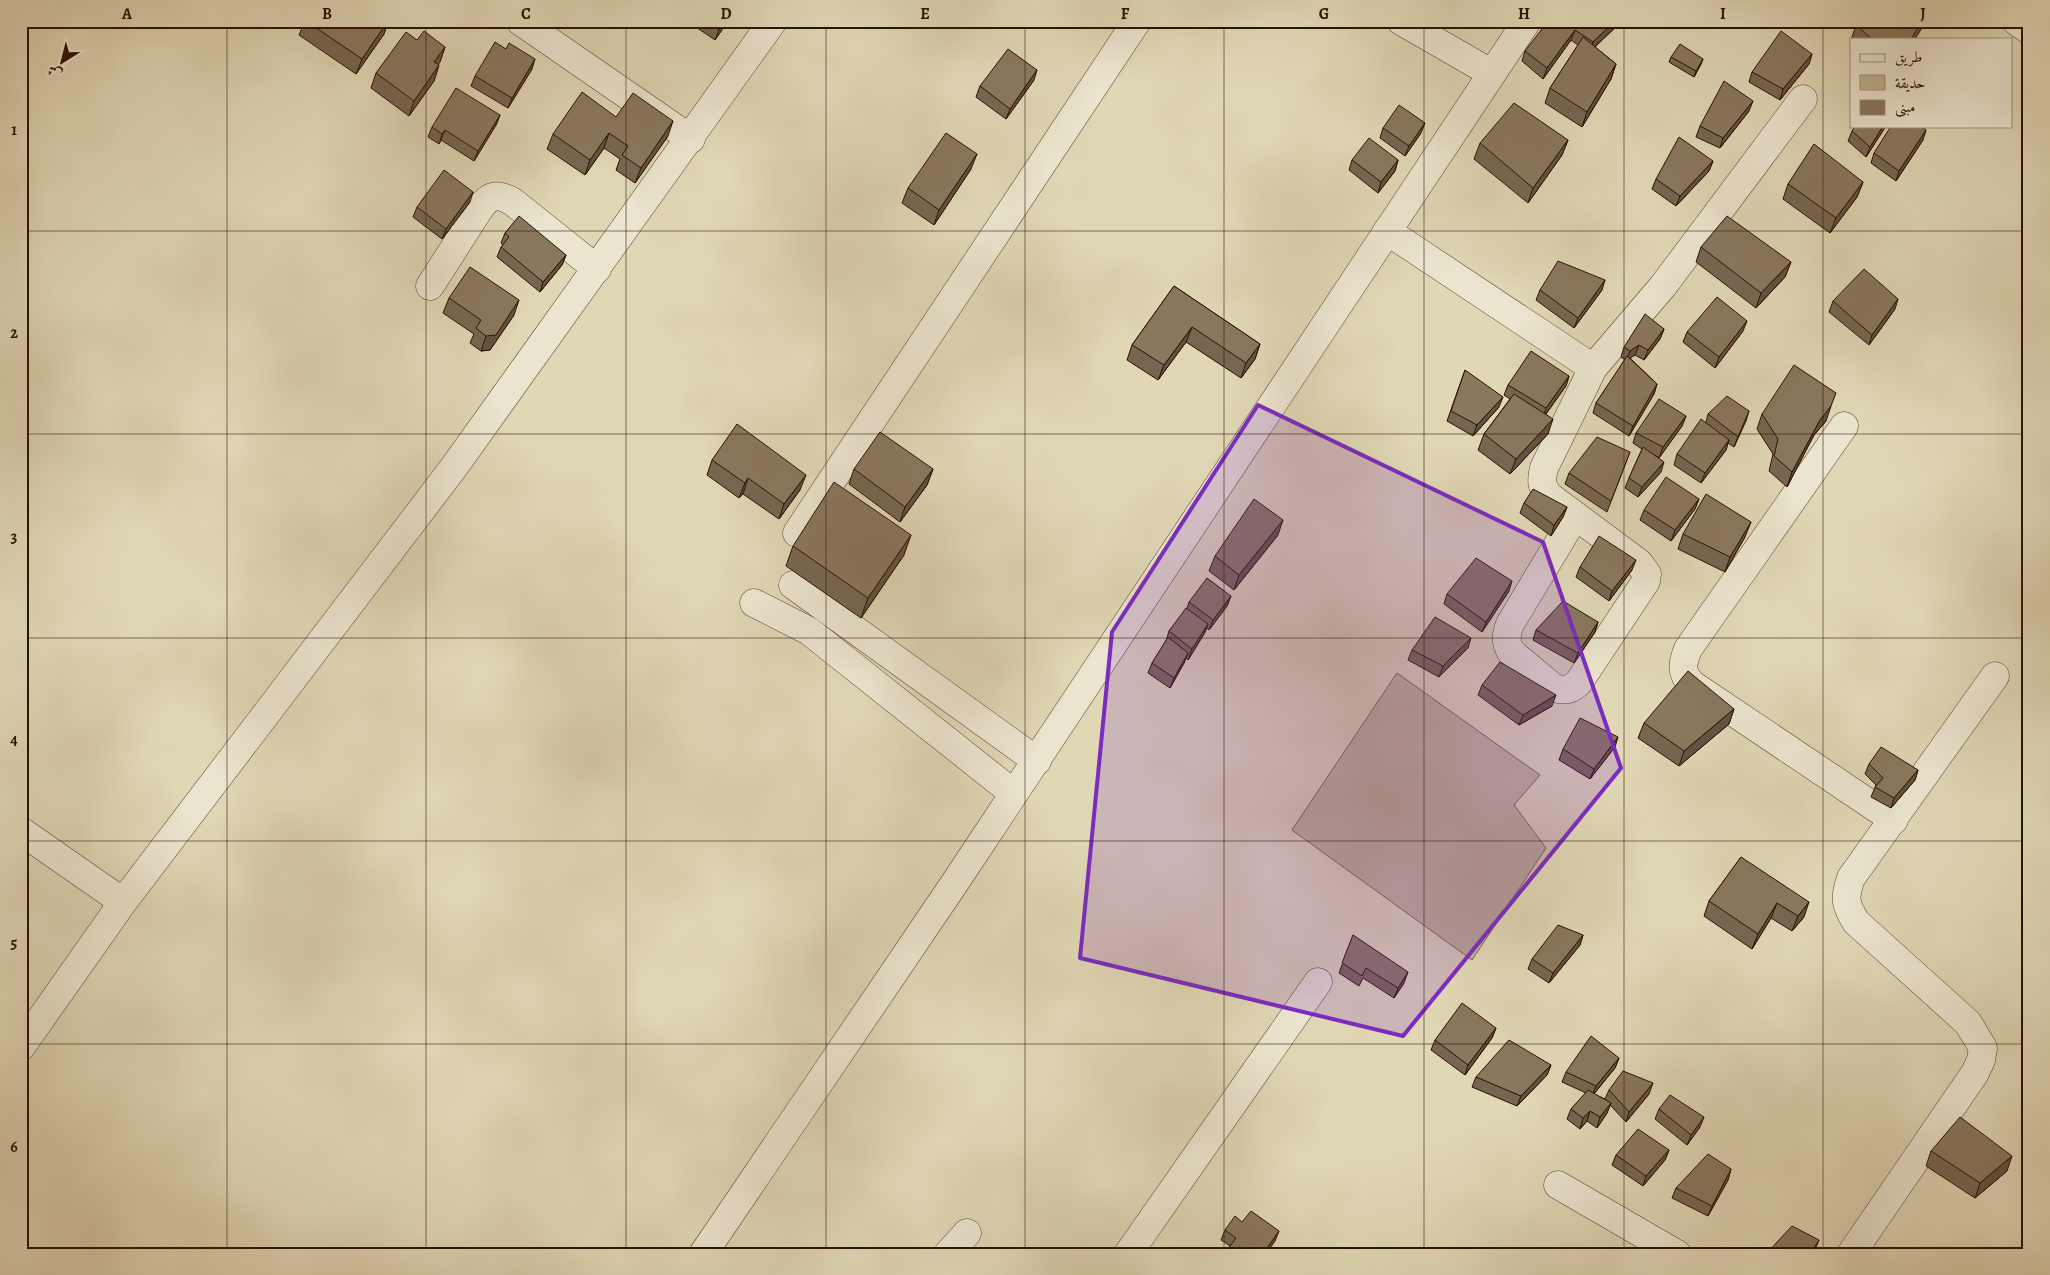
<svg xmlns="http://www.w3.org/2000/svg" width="2050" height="1275" viewBox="0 0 2050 1275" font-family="Alegreya,Amiri,serif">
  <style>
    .green { fill: #c1b596; stroke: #76624b }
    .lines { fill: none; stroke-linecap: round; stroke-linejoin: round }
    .minor-casing { stroke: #58412d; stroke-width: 29 }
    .minor { stroke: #ebe5cf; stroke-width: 28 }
    .wall { fill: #766651; stroke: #2a0f00 }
    .shaded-wall { fill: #605342; stroke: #2a0f00 }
    .building { fill: #89775e; stroke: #2a0f00 }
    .marked { fill: #7b2cbf; fill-opacity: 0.2; stroke: #7b2cbf; stroke-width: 4; stroke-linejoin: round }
    .grid { fill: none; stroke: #2a0f00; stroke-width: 1; stroke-opacity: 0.55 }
    .neatline { fill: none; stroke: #2a0f00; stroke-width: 2 }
    .grid-label { font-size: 16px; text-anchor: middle; font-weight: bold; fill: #2a0f00 }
  </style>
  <rect width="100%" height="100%" fill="#e0d7b5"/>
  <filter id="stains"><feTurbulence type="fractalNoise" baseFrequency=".004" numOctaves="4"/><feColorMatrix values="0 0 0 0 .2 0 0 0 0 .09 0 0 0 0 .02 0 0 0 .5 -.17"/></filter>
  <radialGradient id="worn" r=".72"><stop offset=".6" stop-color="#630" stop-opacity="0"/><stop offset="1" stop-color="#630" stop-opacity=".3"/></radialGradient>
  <polygon class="green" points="1397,673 1540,775 1514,805 1546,848 1472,960 1292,830"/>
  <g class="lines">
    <defs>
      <g id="minor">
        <polyline points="520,21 691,139"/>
        <polyline points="1401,21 1491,73"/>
        <polyline points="2016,21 2029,30"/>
        <path d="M1387,231L1593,368L1544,468C1541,480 1541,486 1549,496L1639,563L1647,574L1646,581L1579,682C1571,690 1565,691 1554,688L1511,652C1505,642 1506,635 1510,624L1575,516"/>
        <path d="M430,286L480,208C490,194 498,193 513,202L597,269"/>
        <polyline points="1593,368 1663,286 1803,99"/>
        <path d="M1844,426L1688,649C1682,664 1680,673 1693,685L1894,820"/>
        <polyline points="797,533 1137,21"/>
        <polyline points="793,585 1037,761"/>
        <polyline points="754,603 809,631 1013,793"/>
        <polyline points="21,831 123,902"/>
        <polyline points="21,1047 123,902 454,467 773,21"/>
        <polyline points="1558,1185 1677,1254"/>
        <polyline points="703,1254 954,884 1527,21"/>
        <polyline points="948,1254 967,1233"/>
        <polyline points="1128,1254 1318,982"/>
        <path d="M1851,1254L1975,1073L1981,1060L1983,1048L1968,1023L1856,922C1845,904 1844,898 1851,878L1995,676"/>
      </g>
    </defs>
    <use href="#minor" class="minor-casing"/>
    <use href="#minor" class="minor"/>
  </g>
  <g class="wall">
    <polygon points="305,21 388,21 384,34 356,74 299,35"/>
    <polygon points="687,21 728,21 715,40"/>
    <polygon points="1582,21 1622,21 1595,47 1616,64 1611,79 1582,127 1545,103 1550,88 1578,45 1571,40 1543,79 1522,61 1525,51 1579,24"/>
    <polygon points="1859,21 1926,21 1915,39 1851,39 1851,40 1856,25"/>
    <polygon points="417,40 445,47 440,62 438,64 439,65 434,81 409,116 371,88 376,73"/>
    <polygon points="1812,54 1809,64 1780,100 1749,82 1752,72"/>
    <polygon points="1671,57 1703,59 1701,64 1694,77 1669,62"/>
    <polygon points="532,69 508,108 471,86 475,76"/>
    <polygon points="1034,80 1006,119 976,97 980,86"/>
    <polygon points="1749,111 1720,148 1696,137 1700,126"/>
    <polygon points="500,115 496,125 474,161 441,140 439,144 428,137 432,127"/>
    <polygon points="616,117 668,136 635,183 616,170 620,159 604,148 585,175 547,149 553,134"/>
    <polygon points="1886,126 1866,157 1848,141 1852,131"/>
    <polygon points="1383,128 1421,133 1405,156 1380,138"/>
    <polygon points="1568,140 1562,155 1528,203 1474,159 1480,143"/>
    <polygon points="1923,140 1896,181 1871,163 1874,153"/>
    <polygon points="1352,160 1398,160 1395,171 1378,193 1349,170"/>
    <polygon points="1713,161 1709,171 1676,206 1652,189 1656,179"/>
    <polygon points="971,169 934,225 902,203 908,188"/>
    <polygon points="1863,182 1857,197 1830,233 1783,199 1788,184"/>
    <polygon points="470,202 442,239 413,217 417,207"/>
    <polygon points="505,233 566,255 562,265 540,292 497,257 501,247 503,245 501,243"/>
    <polygon points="1701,247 1791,262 1785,277 1756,308 1696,262"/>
    <polygon points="1174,286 1260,344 1255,359 1241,378 1186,342 1158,380 1127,360 1132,345"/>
    <polygon points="1540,290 1602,290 1574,328 1536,300"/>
    <polygon points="449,298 514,315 490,350 481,351 470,343 474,334 443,313"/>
    <polygon points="1833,301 1895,309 1869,345 1829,312"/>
    <polygon points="1664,329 1660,339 1644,360 1635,355 1630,358 1657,384 1654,394 1629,436 1593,413 1596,403 1625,360 1621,357 1624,347"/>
    <polygon points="1743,331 1715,368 1683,342 1687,332"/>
    <polygon points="1465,370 1499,407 1473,436 1447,421"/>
    <polygon points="1569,376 1566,386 1546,414 1548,434 1510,474 1478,450 1484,434 1510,399 1504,395 1508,385"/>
    <polygon points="1749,411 1734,447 1728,443 1726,450 1701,483 1674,465 1677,454 1706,422 1708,414"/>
    <polygon points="1762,414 1826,421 1814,435 1787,487 1769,471 1773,454 1757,429"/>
    <polygon points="1686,416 1682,426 1659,458 1655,455 1661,472 1638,497 1625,488 1629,478 1642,449 1633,443 1636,433"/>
    <polygon points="1630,452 1607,512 1565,484 1569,473"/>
    <polygon points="712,460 800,490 779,519 743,494 739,498 707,475"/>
    <polygon points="854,469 933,469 927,485 900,522 849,484"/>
    <polygon points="1699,499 1695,509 1671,541 1640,520 1644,510"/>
    <polygon points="1524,503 1567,507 1563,517 1551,536 1520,513"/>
    <polygon points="1683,534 1745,537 1725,572 1678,549"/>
    <polygon points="1278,535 1234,590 1209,571 1215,556"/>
    <polygon points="793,546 904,555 861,618 786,566"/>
    <polygon points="1580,567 1632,570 1609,601 1576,577"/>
    <polygon points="1509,591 1482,632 1444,604 1447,594"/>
    <polygon points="1231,596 1227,606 1209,630 1207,628 1204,634 1188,660 1186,658 1184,663 1170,688 1148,673 1152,663 1166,641 1169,631 1187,608 1189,602"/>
    <polygon points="1598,622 1595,632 1574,663 1533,640 1536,630"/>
    <polygon points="1468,648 1439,677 1408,660 1412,650"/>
    <polygon points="1482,685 1552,706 1519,725 1478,695"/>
    <polygon points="1734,709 1729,724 1679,766 1638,738 1644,723"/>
    <polygon points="1615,747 1590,779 1559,760 1563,749"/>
    <polygon points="1869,764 1918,770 1915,780 1891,808 1871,797 1876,785 1865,774"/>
    <polygon points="1741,857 1804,917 1792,931 1771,918 1752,949 1704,916 1709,901"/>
    <polygon points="1353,935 1404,983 1394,998 1363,978 1359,986 1339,973"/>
    <polygon points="1583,935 1580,945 1549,983 1528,969 1532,959"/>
    <polygon points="2029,1022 2029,1047 2021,1041"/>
    <polygon points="1496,1028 1492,1038 1465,1075 1431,1050 1435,1040"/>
    <polygon points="1619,1058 1615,1068 1594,1094 1605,1099 1609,1090 1649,1094 1626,1122 1610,1105 1607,1113 1597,1128 1587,1121 1580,1129 1567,1119 1571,1109 1586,1093 1562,1082 1566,1072"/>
    <polygon points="1551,1065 1547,1075 1517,1106 1472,1087 1476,1077"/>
    <polygon points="1659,1109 1700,1127 1687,1145 1655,1119"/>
    <polygon points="1669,1150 1665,1160 1643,1186 1612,1165 1616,1155"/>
    <polygon points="1931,1151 2007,1171 1975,1198 1926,1166"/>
    <polygon points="1731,1169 1728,1180 1708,1216 1672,1198 1676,1188"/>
    <polygon points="1242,1222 1275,1241 1230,1246 1221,1240 1225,1230"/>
  </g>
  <g class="shaded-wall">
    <polygon points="388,21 384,34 356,74 362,59"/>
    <polygon points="725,21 728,21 715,40 719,30"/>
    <polygon points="1615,21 1622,21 1589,52 1593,42"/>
    <polygon points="1922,21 1926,21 1915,39 1911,39"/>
    <polygon points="1575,30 1571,40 1543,79 1547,68"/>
    <polygon points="445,47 440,62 429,77 434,62"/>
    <polygon points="1812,54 1809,64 1780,100 1783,89"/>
    <polygon points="535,59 532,69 508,108 512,98"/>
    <polygon points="1703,59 1701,64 1694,77 1696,71"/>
    <polygon points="1616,64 1611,79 1582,127 1587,112"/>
    <polygon points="439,65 434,81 409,116 414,101"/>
    <polygon points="1037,70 1034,80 1006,119 1010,109"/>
    <polygon points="1753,101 1749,111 1720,148 1723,138"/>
    <polygon points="500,115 496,125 474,161 478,151"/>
    <polygon points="673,121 668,136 635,183 641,168"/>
    <polygon points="1425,123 1421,133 1405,156 1409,146"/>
    <polygon points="1883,126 1886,126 1866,157 1870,147"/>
    <polygon points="445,130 441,140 439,144 442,134"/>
    <polygon points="1926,130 1923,140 1896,181 1899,171"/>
    <polygon points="609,133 604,148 585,175 590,160"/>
    <polygon points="1568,140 1562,155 1528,203 1533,188"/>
    <polygon points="977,154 971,169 934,225 939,210"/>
    <polygon points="1398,160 1395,171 1378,193 1381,182"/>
    <polygon points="1713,161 1709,171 1676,206 1680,196"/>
    <polygon points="1863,182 1857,197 1830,233 1836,218"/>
    <polygon points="473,192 470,202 442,239 446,229"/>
    <polygon points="566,255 562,265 540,292 543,282"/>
    <polygon points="1791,262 1785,277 1756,308 1761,293"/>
    <polygon points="1605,280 1602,290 1574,328 1578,318"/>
    <polygon points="1898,299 1895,309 1869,345 1872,335"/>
    <polygon points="519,300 514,315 490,350 481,351 486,336"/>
    <polygon points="1747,321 1743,331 1715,368 1719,357"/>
    <polygon points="1192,327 1186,342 1158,380 1164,365"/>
    <polygon points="1664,329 1660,339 1644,360 1648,350"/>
    <polygon points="1260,344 1255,359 1241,378 1246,363"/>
    <polygon points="1639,345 1635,355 1626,361 1630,351"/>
    <polygon points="1569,376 1566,386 1543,418 1546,408"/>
    <polygon points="1657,384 1654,394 1629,436 1633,426"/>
    <polygon points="1503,397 1499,407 1473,436 1477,425"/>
    <polygon points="1831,406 1826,421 1814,435 1787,487 1792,472 1820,420"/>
    <polygon points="1749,411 1746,421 1734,447 1738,437"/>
    <polygon points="1686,416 1682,426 1659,458 1663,447"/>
    <polygon points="1553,419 1548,434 1510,474 1516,459"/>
    <polygon points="1729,440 1726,450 1701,483 1705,473"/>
    <polygon points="1664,462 1661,472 1638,497 1642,487"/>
    <polygon points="933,469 927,485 900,522 905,507"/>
    <polygon points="806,475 800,490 779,519 784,504"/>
    <polygon points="748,478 743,494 739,498 745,483"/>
    <polygon points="1699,499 1695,509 1671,541 1675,530"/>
    <polygon points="1567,507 1563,517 1551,536 1554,525"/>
    <polygon points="1283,520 1278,535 1234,590 1239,575"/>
    <polygon points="1751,522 1745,537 1725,572 1730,557"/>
    <polygon points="911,535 904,555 861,618 868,598"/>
    <polygon points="1636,560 1632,570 1609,601 1612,591"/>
    <polygon points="1512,581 1509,591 1482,632 1486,622"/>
    <polygon points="1231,596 1227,606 1209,630 1213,620"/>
    <polygon points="1598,622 1595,632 1574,663 1578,653"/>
    <polygon points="1208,624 1204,634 1188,660 1192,649"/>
    <polygon points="1471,638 1468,648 1439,677 1443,666"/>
    <polygon points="1188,653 1184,663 1170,688 1174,678"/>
    <polygon points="1556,695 1552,706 1519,725 1523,715"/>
    <polygon points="1734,709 1729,724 1679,766 1684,751"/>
    <polygon points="1618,737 1615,747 1590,779 1594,769"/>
    <polygon points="1918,770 1915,780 1891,808 1894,798"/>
    <polygon points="1809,902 1804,917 1792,931 1798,916"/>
    <polygon points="1777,903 1771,918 1752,949 1758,934"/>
    <polygon points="1583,935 1580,945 1549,983 1553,973"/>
    <polygon points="1408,972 1404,983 1394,998 1398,988"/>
    <polygon points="1496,1028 1492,1038 1465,1075 1468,1065"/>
    <polygon points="1619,1058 1615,1068 1592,1096 1596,1086"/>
    <polygon points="1551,1065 1547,1075 1517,1106 1521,1096"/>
    <polygon points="1653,1083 1649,1094 1626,1122 1629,1112"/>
    <polygon points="1611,1103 1607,1113 1597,1128 1600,1117"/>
    <polygon points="1590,1111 1587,1121 1580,1129 1583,1118"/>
    <polygon points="1704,1117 1700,1127 1687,1145 1691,1135"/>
    <polygon points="1669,1150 1665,1160 1643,1186 1646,1176"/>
    <polygon points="2012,1156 2007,1171 1975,1198 1980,1183"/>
    <polygon points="1731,1169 1728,1180 1708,1216 1712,1206"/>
    <polygon points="1279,1231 1275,1241 1266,1254 1263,1254"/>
    <polygon points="1819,1240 1815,1250 1813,1254 1810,1254"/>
  </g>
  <g class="building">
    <polygon points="306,21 388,21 362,59"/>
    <polygon points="706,21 725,21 719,30"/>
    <polygon points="1548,21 1576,21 1579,24 1582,21 1615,21 1593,42 1575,30 1547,68 1525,51"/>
    <polygon points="1859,21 1922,21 1911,39 1872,39 1856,25"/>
    <polygon points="424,31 445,47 434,62 439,65 414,101 376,73 406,32 417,40"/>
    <polygon points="1781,31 1812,54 1783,89 1752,72"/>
    <polygon points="1583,37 1616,64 1587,112 1550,88"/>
    <polygon points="495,42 506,49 509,43 535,59 512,98 475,76"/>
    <polygon points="1680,44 1703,59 1696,71 1671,57"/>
    <polygon points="1008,49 1037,70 1010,109 980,86"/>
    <polygon points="1724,81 1753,101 1723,138 1700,126"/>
    <polygon points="456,88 500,115 478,151 445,130 442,134 432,127"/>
    <polygon points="582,92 616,117 633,93 673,121 641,168 622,155 628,146 609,133 590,160 553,134"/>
    <polygon points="1514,103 1568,140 1533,188 1480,143"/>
    <polygon points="1399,105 1425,123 1409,146 1383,128"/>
    <polygon points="1855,126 1883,126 1870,147 1852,131"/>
    <polygon points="1891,126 1920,126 1926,130 1899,171 1874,153"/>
    <polygon points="946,133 977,154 939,210 908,188"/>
    <polygon points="1679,137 1713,161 1680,196 1656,179"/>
    <polygon points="1369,138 1398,160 1381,182 1352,160"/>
    <polygon points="1814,144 1863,182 1836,218 1788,184"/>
    <polygon points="444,170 473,192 446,229 417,207"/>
    <polygon points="519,216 566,255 543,282 501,247 509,237 505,233"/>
    <polygon points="1727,216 1791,262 1761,293 1701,247"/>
    <polygon points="1558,261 1605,280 1578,318 1540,290"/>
    <polygon points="470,267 519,300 496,335 486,336 476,328 481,320 449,298"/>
    <polygon points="1864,269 1898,299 1872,335 1833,301"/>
    <polygon points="1174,286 1260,344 1246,363 1192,327 1164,365 1132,345"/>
    <polygon points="1717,297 1747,321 1719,357 1687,332"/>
    <polygon points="1645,314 1664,329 1648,350 1639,345 1630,351 1624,347"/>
    <polygon points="1531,351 1569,376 1546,408 1508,385"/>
    <polygon points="1627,356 1657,384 1633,426 1596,403"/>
    <polygon points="1794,365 1836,393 1831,406 1820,420 1792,472 1774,456 1778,439 1762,414"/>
    <polygon points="1465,370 1503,397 1477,425 1451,411"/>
    <polygon points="1514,394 1553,419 1516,459 1484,434"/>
    <polygon points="1727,396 1749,411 1738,437 1708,414"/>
    <polygon points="1659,399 1686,416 1663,447 1636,433"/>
    <polygon points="1701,419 1729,440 1705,473 1677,454"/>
    <polygon points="737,424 806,475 784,504 748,478 745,483 712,460"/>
    <polygon points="880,432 933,469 905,507 854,469"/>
    <polygon points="1597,437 1630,452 1611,501 1569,473"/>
    <polygon points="1643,447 1664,462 1642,487 1629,478"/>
    <polygon points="1666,477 1699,499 1675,530 1644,510"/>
    <polygon points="834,482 911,535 868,598 793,546"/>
    <polygon points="1533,489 1567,507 1554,525 1524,503"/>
    <polygon points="1706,494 1751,522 1730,557 1683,534"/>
    <polygon points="1254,499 1283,520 1239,575 1215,556"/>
    <polygon points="1599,536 1636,560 1612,591 1580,567"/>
    <polygon points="1476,558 1512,581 1486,622 1447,594"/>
    <polygon points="1207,578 1231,596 1213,620 1189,602"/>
    <polygon points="1563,601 1598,622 1578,653 1536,630"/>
    <polygon points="1186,608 1208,624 1192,649 1169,631"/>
    <polygon points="1435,617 1471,638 1443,666 1412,650"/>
    <polygon points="1168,637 1188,653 1174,678 1152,663"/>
    <polygon points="1500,662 1556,695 1523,715 1482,685"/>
    <polygon points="1688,671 1734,709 1684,751 1644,723"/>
    <polygon points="1580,718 1618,737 1594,769 1563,749"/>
    <polygon points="1881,747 1918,770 1894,798 1875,787 1883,778 1869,764"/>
    <polygon points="1741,857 1809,902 1798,916 1777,903 1758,934 1709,901"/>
    <polygon points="1558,925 1583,935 1553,973 1532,959"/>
    <polygon points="1353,935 1408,972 1398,988 1366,968 1362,976 1342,963"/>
    <polygon points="1462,1003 1496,1028 1468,1065 1435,1040"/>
    <polygon points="2029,1022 2029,1034 2025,1030"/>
    <polygon points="1591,1036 1619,1058 1596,1086 1566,1072"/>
    <polygon points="1509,1040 1551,1065 1521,1096 1476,1077"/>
    <polygon points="1623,1071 1653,1083 1629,1112 1609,1090"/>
    <polygon points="1588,1090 1611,1103 1600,1117 1590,1111 1583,1118 1571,1109"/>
    <polygon points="1670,1095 1704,1117 1691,1135 1659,1109"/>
    <polygon points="1960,1117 2012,1156 1980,1183 1931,1151"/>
    <polygon points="1638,1129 1669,1150 1646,1176 1616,1155"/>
    <polygon points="1708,1154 1731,1169 1712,1206 1676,1188"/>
    <polygon points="1251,1211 1279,1231 1263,1254 1224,1254 1236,1238 1225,1230 1235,1216 1242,1222"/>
    <polygon points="1792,1226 1819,1240 1810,1254 1766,1254"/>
  </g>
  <path class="marked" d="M1258,405L1543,542L1621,768L1403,1036L1080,958L1112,632Z"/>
  <path class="grid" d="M227,21V1254M426,21V1254M626,21V1254M826,21V1254M1025,21V1254M1224,21V1254M1424,21V1254M1624,21V1254M1823,21V1254M21,231H2029M21,434H2029M21,638H2029M21,841H2029M21,1044H2029"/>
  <rect width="2050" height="1275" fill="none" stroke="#e0d7b5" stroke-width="55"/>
  <rect x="1850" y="38" width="162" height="90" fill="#ebe5cf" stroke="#9e8f7c"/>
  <rect x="1860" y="54" width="25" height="8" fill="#ebe5cf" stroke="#9e8f7c"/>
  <text x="1895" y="62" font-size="15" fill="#2a0f00">طريق</text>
  <rect x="1860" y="75" width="25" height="15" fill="#c1b596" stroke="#9e8f7c"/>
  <text x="1895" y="88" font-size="15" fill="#2a0f00">حديقة</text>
  <rect x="1860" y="100" width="25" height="15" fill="#89775e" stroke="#9e8f7c"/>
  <text x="1895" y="112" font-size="15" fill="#2a0f00">مبنى</text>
  <g transform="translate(62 62) rotate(216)" stroke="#ebe5cf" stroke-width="4" paint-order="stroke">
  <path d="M0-4L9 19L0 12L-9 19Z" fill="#2a0f00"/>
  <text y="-8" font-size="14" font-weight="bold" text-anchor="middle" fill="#2a0f00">ش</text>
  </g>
  <rect x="28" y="28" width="1994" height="1220" class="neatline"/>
  <g class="grid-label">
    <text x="127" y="19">A</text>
    <text x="327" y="19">B</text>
    <text x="526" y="19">C</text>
    <text x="726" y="19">D</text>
    <text x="925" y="19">E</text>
    <text x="1125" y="19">F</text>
    <text x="1324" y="19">G</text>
    <text x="1524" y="19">H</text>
    <text x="1723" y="19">I</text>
    <text x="1923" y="19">J</text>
    <text x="14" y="135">1</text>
    <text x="14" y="338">2</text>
    <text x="14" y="542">3</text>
    <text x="14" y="745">4</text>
    <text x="14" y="948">5</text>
    <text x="14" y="1152">6</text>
  </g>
  <rect width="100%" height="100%" filter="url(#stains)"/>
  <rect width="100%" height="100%" fill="url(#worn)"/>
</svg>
